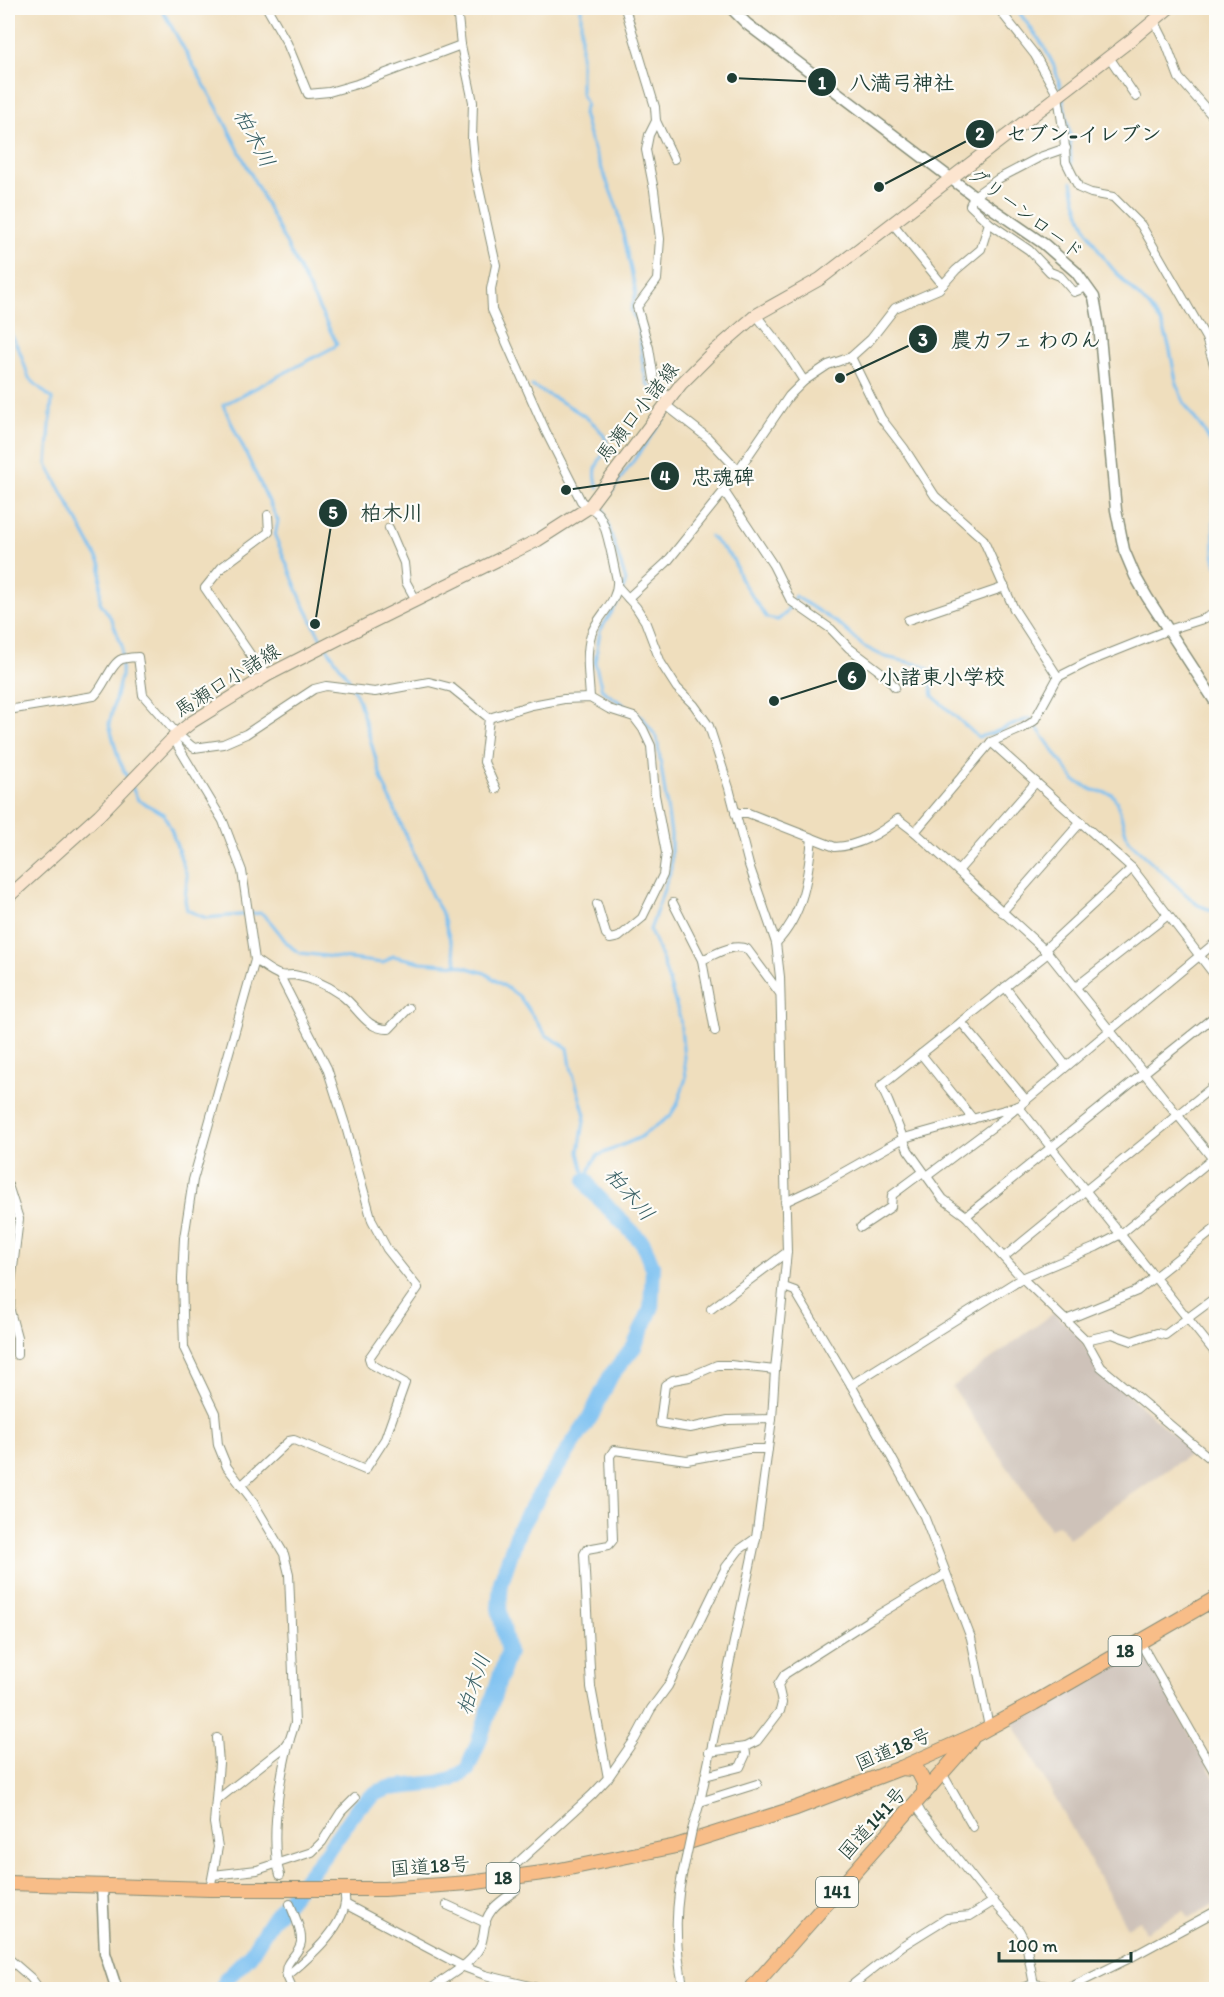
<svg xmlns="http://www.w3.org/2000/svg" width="1224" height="1997" viewBox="0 0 1224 1997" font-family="Itim,'Klee One',sans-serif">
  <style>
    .industrial { fill: #cec2b9 }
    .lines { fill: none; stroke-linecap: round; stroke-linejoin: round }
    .stream { stroke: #7ac0f1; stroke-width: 3 }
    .river { stroke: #7ac0f1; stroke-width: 16 }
    .minor-casing { stroke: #878e78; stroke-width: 10 }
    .tertiary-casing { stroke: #878e78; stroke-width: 13 }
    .secondary-casing { stroke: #878e78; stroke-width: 14 }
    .trunk-casing { stroke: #878e78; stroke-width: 16 }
    .minor { stroke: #fff; stroke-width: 8 }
    .tertiary { stroke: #fff; stroke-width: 10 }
    .secondary { stroke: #fce5cf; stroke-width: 12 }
    .trunk { stroke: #f8bd88; stroke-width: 14 }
    .minor-bridge-casing { stroke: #878e78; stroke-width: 10; stroke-linecap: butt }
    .minor-bridge { stroke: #fff; stroke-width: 8 }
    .labels { text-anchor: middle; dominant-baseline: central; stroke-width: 4.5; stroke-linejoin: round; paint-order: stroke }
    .shield { fill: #fdfcf7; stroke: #62766e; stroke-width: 1.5 }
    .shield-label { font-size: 18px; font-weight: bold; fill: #1f3d34 }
    .street-label { font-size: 20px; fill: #1f3d34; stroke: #fdfcf7 }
    .water-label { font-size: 21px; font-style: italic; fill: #365e63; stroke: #fdfcf7 }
    .leader { fill: none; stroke: #1f3d34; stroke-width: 2 }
    .callout-dot { fill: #1f3d34; stroke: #fdfcf7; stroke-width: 2 }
    .mark-label { font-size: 18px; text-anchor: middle; font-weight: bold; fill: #fff }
    .callout-label { font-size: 21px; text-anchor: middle; font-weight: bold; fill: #1f3d34; stroke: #fdfcf7; stroke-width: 4.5; stroke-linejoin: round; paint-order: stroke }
  </style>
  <rect width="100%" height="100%" fill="#fdfcf7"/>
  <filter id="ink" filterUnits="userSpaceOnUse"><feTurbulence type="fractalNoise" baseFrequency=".0167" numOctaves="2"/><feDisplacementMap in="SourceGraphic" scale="12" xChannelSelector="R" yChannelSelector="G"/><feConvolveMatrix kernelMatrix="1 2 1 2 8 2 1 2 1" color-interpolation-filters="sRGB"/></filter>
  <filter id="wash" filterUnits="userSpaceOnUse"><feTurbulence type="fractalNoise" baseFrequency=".008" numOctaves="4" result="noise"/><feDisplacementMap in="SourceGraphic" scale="24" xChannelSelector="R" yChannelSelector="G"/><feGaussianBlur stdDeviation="1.35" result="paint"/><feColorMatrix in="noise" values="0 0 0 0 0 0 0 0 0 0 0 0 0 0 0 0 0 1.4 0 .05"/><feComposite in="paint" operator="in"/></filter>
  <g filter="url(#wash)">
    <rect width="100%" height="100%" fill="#efdebd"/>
    <g class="industrial">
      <polygon points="1054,1313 1078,1336 1101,1371 1193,1452 1069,1538 1059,1524 1050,1529 952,1387"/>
      <polygon points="1142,1648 1216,1781 1216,1903 1189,1918 1184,1910 1145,1932 1139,1920 1127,1927 1012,1721"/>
    </g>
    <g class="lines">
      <g class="stream">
        <polyline points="161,8 218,109 337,344 334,347 223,405 278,521 275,536 302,601 323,643"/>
        <polyline points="581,8 581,93 586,104 583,113 590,139 618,210 636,293 631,310 639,329 643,366 647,383 663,400"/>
        <polyline points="1016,8 1043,45 1054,66 1061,89"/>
        <polyline points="1062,95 1070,134 1071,166"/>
        <path d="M1072,182C1078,219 1095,251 1121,278C1134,293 1151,305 1161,323C1174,348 1171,378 1184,402C1194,422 1208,429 1214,453V552L1216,565"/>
        <polyline points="8,328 20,352 29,378 52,399 47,464 101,565 100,602 112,620 122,646 121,676 109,724 119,760 128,779"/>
        <path d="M532,386C554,399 604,419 608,447C597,463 592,469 598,488"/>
        <polyline points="604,502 667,414 666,409"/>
        <polyline points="710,536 733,559 741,580 767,618 778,620 786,613 795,596 840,625 863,646 885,657 922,665 929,669 933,696 978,737 993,733 1030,718 1075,781 1093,790 1112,794 1117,802 1128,840 1190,898 1198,905 1216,912"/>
        <polyline points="327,648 349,679 359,701 382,780 432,896 441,911 458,965 485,973 519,996 546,1035 568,1048 571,1067 585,1115 579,1152 586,1180"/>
        <path d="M131,785L138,800L164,814L172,832L187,876L185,900L187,910L206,918L261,913C277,924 282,944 300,953L383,963L393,956L421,962L458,965"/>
        <polyline points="586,1179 593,1162 597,1156 639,1138 670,1116 677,1105 686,1078 680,1018 662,959 650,930 671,869 671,834 657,738 643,718 602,690 595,662 600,631 618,602 626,581 604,512 601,497"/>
      </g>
      <polyline class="river" points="221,1990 226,1979 250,1955 271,1921 322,1858 358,1807 376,1793 389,1788 438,1783 452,1779 467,1770 479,1741 508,1652 499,1608 501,1582 519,1529 542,1490 591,1416 611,1375 634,1347 651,1309 653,1268 643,1243 592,1191 586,1180"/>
    </g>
  </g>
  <g filter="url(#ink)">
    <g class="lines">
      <defs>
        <g id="minor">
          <polyline points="267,8 287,43 308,94 329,92 357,84 461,45"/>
          <path d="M457,8L461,45L473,102L472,139L475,170L496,265L491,289L492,310L546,432L581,501C586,506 595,510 599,515C608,528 613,564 617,580C619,603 597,615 591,635C585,654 589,678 590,698"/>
          <polyline points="625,8 655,107 656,121 674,159"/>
          <polyline points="998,8 1035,55 1058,96 1064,135 1066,162 1079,188 1091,193 1113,197 1141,225 1206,338 1216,371"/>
          <polyline points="1154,20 1167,46 1179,78 1216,120"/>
          <polyline points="1109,57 1136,97"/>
          <polyline points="656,121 649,135 646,150 654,190 660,239 657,280 637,307 649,348 654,379 670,401"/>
          <polyline points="989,223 1029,250 1050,272 1060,276 1074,292 1087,287"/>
          <polyline points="893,224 943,285"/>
          <polyline points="756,315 786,353 804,381"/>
          <polyline points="851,357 881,418 904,448 935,496 983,539 1014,609 1058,677"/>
          <polyline points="667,406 708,438 738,470"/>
          <polyline points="724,491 773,565 791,601 831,629 849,648 885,675 895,687"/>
          <polyline points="389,528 404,563 406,582 416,600"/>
          <polyline points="618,587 636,607 645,621 661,663 677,688 694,705 709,726 729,788 749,865 776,943 780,977 787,1252 775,1370 772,1419 756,1538 700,1802 692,1830"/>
          <polyline points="628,598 667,562 724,491 789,396 804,381 828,365 851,357 871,339 895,308 939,289 956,270 981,249 989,223 970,205 974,196 998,179 1040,157 1066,148"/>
          <polyline points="908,620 1005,587"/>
          <polyline points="268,675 252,657 205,588 222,567 269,532 268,515"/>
          <path d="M8,710L94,696C104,687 111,663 122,659C127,658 133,657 138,657L143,695L177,734L194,748L223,744L246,734L314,689L326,686L375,692L429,682L452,688L489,718L532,705L564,699L590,698L609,709L634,717L643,729L651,746L655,795L666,853L663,875L642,918L619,937L610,939L606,934L597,904"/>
          <polyline points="489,718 484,762 496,789"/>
          <path d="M173,738L223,821L242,871L255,960L193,1180L184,1238L182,1279L184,1348L215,1413L218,1445L227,1467L250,1497L284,1554L289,1574L295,1723C282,1760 268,1837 280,1875"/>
          <polyline points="991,742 1132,868 1216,977"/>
          <path d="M735,813H748L835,847C859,846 879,834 898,819L915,832L1048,953L1216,1163"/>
          <polyline points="915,832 991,742 1023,728 1034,721 1058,677 1088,662 1168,630 1203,619 1216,613"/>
          <polyline points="958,871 1036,782"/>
          <polyline points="673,903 702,960 715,1031"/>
          <polyline points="1002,912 1081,822"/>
          <path d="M776,943C804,914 808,876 812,838"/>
          <polyline points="1044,950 1132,868"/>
          <polyline points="1048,953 881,1086 888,1101 908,1150 943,1199 966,1216 1022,1278 1086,1340 1112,1334 1132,1341 1157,1333 1165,1335 1216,1297"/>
          <path d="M255,960C263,965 272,973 280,975C284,976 289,975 294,975C312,978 327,985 341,995C358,1006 365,1030 389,1029L409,1008"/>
          <path d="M702,960C716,954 732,943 747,949L779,992"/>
          <polyline points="1005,987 1066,1066"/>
          <polyline points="1076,987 1168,915"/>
          <polyline points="961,1022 1026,1100"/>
          <polyline points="921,1054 973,1119"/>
          <polyline points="1018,1106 1216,1354"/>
          <polyline points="927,1176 1006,1117 1216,942"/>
          <polyline points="8,1185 19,1219 11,1284 10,1311 17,1337 17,1355"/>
          <polyline points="785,1202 819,1186 904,1138 1015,1107"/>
          <polyline points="966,1216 1216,1015"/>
          <polyline points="861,1227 891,1207 892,1195 923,1172"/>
          <polyline points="1004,1257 1216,1084"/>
          <polyline points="784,1287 795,1291 851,1385 924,1516 971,1638 989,1727"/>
          <polyline points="711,1309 787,1252"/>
          <polyline points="1066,1320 1137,1291 1216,1228"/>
          <polyline points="1086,1340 1101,1367 1212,1460 1216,1455"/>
          <polyline points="851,1385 1022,1278 1096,1247 1121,1234 1216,1156"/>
          <polyline points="772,1419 728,1420 690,1428 660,1423 665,1385 673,1380 689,1377 717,1365 730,1365 775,1370"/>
          <polyline points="241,1486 289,1441 294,1440 365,1470 385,1439 405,1383 371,1364 369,1358 418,1288 387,1249 372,1221 346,1127 327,1068 280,976"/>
          <polyline points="1140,1642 1216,1775"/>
          <polyline points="709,1752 745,1747 757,1741 780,1711 782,1703 778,1685 785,1674 871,1619 946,1574"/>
          <polyline points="942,1773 973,1827"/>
          <polyline points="705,1776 740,1767 746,1754 745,1747"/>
          <polyline points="608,1778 591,1687 584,1554 587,1549 609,1545 613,1540 610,1456 614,1450 687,1460 748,1449 768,1449"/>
          <polyline points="217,1800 283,1748 288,1741"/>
          <polyline points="700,1802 757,1784"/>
          <polyline points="916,1804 921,1813 981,1888 1019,1930 1026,1943 1035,1990"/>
          <polyline points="513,1867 592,1795 608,1778 635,1739 651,1709 668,1686 726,1567 739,1550 756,1538"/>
          <polyline points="213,1875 257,1870 312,1852 322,1842 341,1812 355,1798"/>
          <polyline points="210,1889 218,1847 214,1823 219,1763 217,1738"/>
          <polyline points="345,1904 464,1967 485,1975 546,1990"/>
          <polyline points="447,1905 486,1923"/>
          <polyline points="8,1958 31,1978 40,1990"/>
          <path d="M287,1976C282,1961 299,1956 301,1942C302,1930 294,1915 290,1904"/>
          <path d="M293,1990L287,1976C307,1959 341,1931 345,1903C346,1899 344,1893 344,1889"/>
          <path d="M430,1990C446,1976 469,1967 480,1947C483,1941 484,1931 485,1924C489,1907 503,1900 516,1890"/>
          <polyline points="673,1990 684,1988"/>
          <path d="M684,1990C674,1943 674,1904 686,1858"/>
          <polyline points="846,1990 902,1946 947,1918 970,1916 994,1901"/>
          <polyline points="1015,1990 1034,1984 1067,1989 1126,1960 1216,1911"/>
        </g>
        <g id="tertiary">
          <polyline points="731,8 747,24 974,196 1044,244 1076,272 1094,297 1099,325 1116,510 1124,550 1135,576 1147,597 1216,703"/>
          <polyline points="102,1886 105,1953 117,1990"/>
        </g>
        <polyline id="secondary" points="8,897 99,815 177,734 192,722 268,675 368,624 538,540 588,508 681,384 711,354 756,315 820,279 1131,40 1169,8"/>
        <g id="trunk">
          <polyline points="901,1768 912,1769 918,1771 924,1783 924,1794"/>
          <polyline points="8,1883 210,1889 384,1889 469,1883 550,1872 676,1846 796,1808 901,1768 975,1735 1034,1703 1216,1598"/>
          <polyline points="750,1990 971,1740"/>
        </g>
      </defs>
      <use href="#minor" class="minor-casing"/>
      <use href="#tertiary" class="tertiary-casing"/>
      <use href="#secondary" class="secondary-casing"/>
      <use href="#trunk" class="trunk-casing"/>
      <use href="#minor" class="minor"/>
      <use href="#tertiary" class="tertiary"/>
      <use href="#secondary" class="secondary"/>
      <use href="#trunk" class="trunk"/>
      <defs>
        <g id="minor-bridge">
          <polyline points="686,1858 692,1830"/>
          <polyline points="513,1867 516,1890"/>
        </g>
      </defs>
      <use href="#minor-bridge" class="minor-bridge-casing"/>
      <use href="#minor-bridge" class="minor-bridge"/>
    </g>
  </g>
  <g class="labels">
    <g class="shield">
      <rect x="1108.5" y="1636" width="33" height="30" rx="4.5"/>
      <rect x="486.5" y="1863" width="33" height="30" rx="4.5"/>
      <rect x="816" y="1877" width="42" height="30" rx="4.5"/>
    </g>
    <g class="shield-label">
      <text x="1125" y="1651">18</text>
      <text x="503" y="1878">18</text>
      <text x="837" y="1892">141</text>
    </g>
    <g class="street-label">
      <text transform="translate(1026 213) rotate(37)">グリーンロード</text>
      <text transform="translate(637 412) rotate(-52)">馬瀬口小諸線</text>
      <text transform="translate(227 680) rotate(-32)">馬瀬口小諸線</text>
      <text transform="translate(893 1749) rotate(-23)">国道18号</text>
      <text transform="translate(872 1823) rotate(-48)">国道141号</text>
      <text transform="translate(430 1866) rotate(-4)">国道18号</text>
    </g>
    <g class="water-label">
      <text transform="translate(255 138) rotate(62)">柏木川</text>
      <text transform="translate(630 1194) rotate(49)">柏木川</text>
      <text transform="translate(473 1684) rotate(-71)">柏木川</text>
    </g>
  </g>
  <path class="leader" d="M732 78L822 82M879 187L980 134M840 378L923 339M566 490L665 476M315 624L333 513M774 701L852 676"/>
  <g class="callout-dot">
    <circle cx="732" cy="78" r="6"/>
    <circle cx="879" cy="187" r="6"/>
    <circle cx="840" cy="378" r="6"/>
    <circle cx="566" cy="490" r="6"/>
    <circle cx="315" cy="624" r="6"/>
    <circle cx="774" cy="701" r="6"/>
    <circle cx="822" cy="82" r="15"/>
    <circle cx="980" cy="134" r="15"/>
    <circle cx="923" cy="339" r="15"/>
    <circle cx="665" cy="476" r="15"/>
    <circle cx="333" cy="513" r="15"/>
    <circle cx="852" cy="676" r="15"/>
  </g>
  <g class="mark-label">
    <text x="822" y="89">1</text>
    <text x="980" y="140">2</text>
    <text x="923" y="346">3</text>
    <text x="665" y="483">4</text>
    <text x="333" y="519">5</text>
    <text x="852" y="683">6</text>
  </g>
  <g class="callout-label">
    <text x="902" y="90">八満弓神社</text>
    <text x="1084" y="141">セブン-イレブン</text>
    <text x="1026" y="347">農カフェ わのん</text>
    <text x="723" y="484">忠魂碑</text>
    <text x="392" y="520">柏木川</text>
    <text x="942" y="684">小諸東小学校</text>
  </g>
  <rect width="1224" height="1997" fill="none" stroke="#fdfcf7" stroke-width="30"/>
  <path d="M999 1952v9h132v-9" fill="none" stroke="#1f3d34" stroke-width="3"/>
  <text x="1008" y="1952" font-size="18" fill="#1f3d34" stroke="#fdfcf7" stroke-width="4.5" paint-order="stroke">100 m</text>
</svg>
